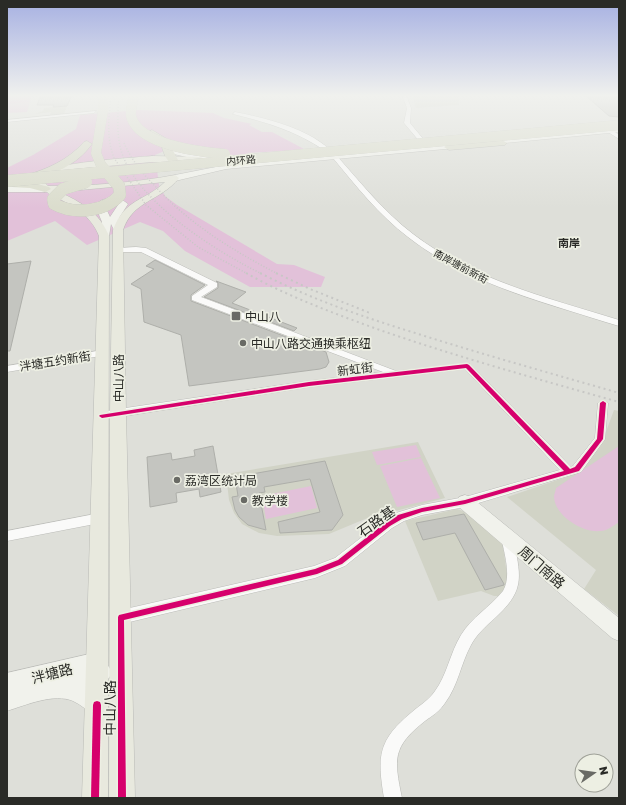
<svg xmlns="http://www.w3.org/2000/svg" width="626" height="805" viewBox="0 0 626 805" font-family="'Golos Text','Noto Sans SC',sans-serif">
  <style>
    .built { fill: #d1d3c6 }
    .green { fill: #e2c1d9 }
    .water { fill: #e6adda }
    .building { fill: #c4c5c0; stroke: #aeafaa }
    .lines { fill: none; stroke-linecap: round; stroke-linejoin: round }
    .street-casing { stroke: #bbbcb8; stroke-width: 1 }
    .secondary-casing { stroke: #bbbcb8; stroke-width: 1 }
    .primary-casing { stroke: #b9bab6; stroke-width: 1 }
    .highway-casing { stroke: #b9bab6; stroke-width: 1 }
    .street { fill: #fafaf9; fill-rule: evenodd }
    .secondary { fill: #f1f2ec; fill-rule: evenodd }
    .primary { fill: #e8e9de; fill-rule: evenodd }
    .highway { fill: #dbddcd; fill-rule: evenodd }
    .rail-far1 { stroke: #c7c7c5; stroke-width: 1.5; stroke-dasharray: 1 2; stroke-linecap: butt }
    .rail { stroke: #c7c7c5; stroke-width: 2; stroke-dasharray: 2 3.5; stroke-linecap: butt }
    .highway-bridge-far1-casing { stroke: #b9bab6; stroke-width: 10; stroke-linecap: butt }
    .highway-bridge-casing { stroke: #b9bab6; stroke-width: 12; stroke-linecap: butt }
    .highway-bridge-far1 { stroke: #dbddcd; stroke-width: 10 }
    .highway-bridge { stroke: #dbddcd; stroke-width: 12 }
    .cycleway-casing { stroke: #edefe3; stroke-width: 3 }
    .cycleway { fill: #d6006c; fill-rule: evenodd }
    .poi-dot { fill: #696a65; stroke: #edefe3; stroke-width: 1.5 }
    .labels { text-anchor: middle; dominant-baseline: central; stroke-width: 3.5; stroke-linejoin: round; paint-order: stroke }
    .far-street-label { font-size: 10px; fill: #2a2b27; stroke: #edefe3 }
    .far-neighbourhood-label { font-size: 11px; font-weight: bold; fill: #2a2b27; stroke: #edefe3 }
    .poi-label { font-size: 12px; fill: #2a2b27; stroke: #edefe3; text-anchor: start }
    .street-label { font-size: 12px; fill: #2a2b27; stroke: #edefe3 }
    .near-street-label { font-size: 14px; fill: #2a2b27; stroke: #edefe3 }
  </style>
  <rect width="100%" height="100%" fill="#dedfd9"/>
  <g class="built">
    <polygon points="412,95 458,95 459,105 416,108"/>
    <polygon points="67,106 64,114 50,115 51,112 35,114 43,111 44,108"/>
    <polygon points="614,410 619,411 619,616 584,589 596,570 507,497 578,473 603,440"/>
    <polygon points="418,442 445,498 365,519 329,534 277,536 259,533 242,524 234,513 229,500 226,474"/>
    <polygon points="457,509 472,514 502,539 508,582 501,596 494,596 481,591 438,601 405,521"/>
  </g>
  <g class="green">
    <polygon points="7,95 32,95 27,112 7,113"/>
    <polygon points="139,110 213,113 224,118 252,124 249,125 262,132 272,132 304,149 305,150 246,153 253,155 215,156 174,147 155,155 159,185 165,196 177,205 277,264 294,265 325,277 321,287 250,287 185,251 163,231 140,222 87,245 55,221 7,241 7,168 33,155 76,129 80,115"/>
    <polygon points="416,445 421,457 377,465 372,452"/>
    <path d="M619,446V522C613,526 607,531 600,531C583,533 555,516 554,497C554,494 556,490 556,488Z"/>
    <polygon points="421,458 440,498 397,507 380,466"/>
    <polygon points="311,486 317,508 266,519 262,496"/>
  </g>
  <polygon class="water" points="10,95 31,95 28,102 7,104"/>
  <g class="building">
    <polygon points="41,95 72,95 67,106 53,107 54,105 37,105"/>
    <polygon points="585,95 619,95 619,117 609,116"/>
    <polygon points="155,260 205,285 191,295 191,301 326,352 329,362 326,367 320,369 189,386 181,335 144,322 141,289 131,284 154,269 146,266"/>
    <polygon points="31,261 10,351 7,351 7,264"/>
    <polygon points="216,281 246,292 232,303 297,328 294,331 204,297 218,288 218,283"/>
    <polygon points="213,446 221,492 200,497 199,489 176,493 177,502 150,507 147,457 171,453 172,460 195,456 194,450"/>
    <polygon points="325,461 343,515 332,530 280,533 278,522 320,512 310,479 264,487 265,492 259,493 266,530 248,525 239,517 235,510 232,497 238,496 235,477"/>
    <polygon points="464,514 504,584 504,585 485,590 455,533 423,540 416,523"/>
  </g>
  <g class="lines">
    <defs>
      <g id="street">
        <polygon points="402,95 406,95 411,108 410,123 424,140 424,142 420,142 404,123 407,108"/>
        <polygon points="96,111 94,113 7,122 7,120"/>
        <path d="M235,112C265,118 306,128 329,149L324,150C296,131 266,122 233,114Z"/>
        <polygon points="608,130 612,130 619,135 619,139 608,132"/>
        <path d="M333,156H337C361,183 384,212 413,234C473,280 548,298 619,320V326C601,321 584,315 567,310C511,293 454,273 408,237C379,215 356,186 333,158Z"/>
        <polygon points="136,247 146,248 217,283 217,287 201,297 396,371 470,364 571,467 573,466 595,438 598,403 603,400 608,403 605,439 581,472 465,507 422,515 404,521 392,528 345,566 315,578 121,624 116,622 114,617 116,612 121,610 314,566 335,558 384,520 396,513 422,505 465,497 560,470 465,369 309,387 112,418 108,417 107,414 108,411 112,410 309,381 383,372 192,300 192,296 208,285 141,252 118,252 114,250 118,248"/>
        <polygon points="103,350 108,353 106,355 7,372 7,366"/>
        <polygon points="100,513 104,514 106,518 104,522 100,523 7,541 7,531"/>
        <path d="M507,531L511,532L513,536C520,575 527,589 495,618C486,626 477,634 471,645C461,663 458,686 445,703C440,711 432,716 425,721C392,747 394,759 402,798H384C377,756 378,740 412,712C420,705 429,700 435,691C447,675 450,653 461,635C471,618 490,607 503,591C512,576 504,553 501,536L503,532Z"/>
      </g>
      <g id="secondary">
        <polygon points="619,128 619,132 484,145 480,143 484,141"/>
        <polygon points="464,143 468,145 467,147 226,169 175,181 171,178 175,175 226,165"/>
        <polygon points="165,148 168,148 191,154 227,157 231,159 227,161 191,158 165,152"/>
        <polygon points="30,185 45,186 49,189 45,192 7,192 7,186"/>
        <path d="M112,198L121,199L128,204L119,218L123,230L121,232H115L111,224L109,236L104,239L99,236L102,222L95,205L102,200ZM112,203L118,205L110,217L105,206Z"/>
        <polygon points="465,495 471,497 619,618 619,641 612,638 459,507 457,502 459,497"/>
        <path d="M98,652L105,655L108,662L107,664L112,672C108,682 102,685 92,688L105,697L108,705L105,713L97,716C88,712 82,705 73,701C54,693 26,705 7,711V673Z"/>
      </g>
      <path id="primary" d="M152,156L201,157L205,160L201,163L152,162L74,169L51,175L47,177L45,183L48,186C90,186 133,183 175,175L179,178C161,201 133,200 123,230L126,413L135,798H109L110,413L113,230C125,198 144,202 165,182L59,192C81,202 100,213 109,236L108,798H82L99,236C90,213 70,204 49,194L47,192L42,191L35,183C37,180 38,177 39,175C51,162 132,158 152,156Z"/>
      <g id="highway">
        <polygon points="152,130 167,139 178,160 177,162 169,162 165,156 160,142 147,133"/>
        <polygon points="502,140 507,143 505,145 449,150 444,147 449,144"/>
        <path d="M87,141L92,144C77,165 53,175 28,181L23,178L24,176C47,169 67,161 84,142Z"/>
        <polygon points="16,182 30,182 49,187 51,189 45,192 30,188 12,187 10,185 12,183"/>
      </g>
    </defs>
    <use href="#street" class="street-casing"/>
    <use href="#secondary" class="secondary-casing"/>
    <use href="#primary" class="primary-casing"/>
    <use href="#highway" class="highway-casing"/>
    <use href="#street" class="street"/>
    <use href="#secondary" class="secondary"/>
    <use href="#primary" class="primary"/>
    <use href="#highway" class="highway"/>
    <g class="rail-far1">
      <path d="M111,95C109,117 106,137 114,158L146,205L198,247L248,274"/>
      <path d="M119,95C118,113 116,132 121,150C135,201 217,252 262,274"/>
      <path d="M124,143C131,159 142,173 154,185C189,224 232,250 278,274"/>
    </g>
    <g class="rail">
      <path d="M246,273C287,296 333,313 377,329C457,357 538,379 619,402"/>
      <path d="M260,273C309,298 360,316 412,332C481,354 550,373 619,393"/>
      <polyline points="276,273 310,289 370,313"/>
    </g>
    <defs>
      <g id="highway-bridge-far1">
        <polyline points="103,95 103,111 96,153 101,165 108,173"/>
        <path d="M134,95C133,102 130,110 131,116C138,145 201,152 225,154"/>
        <polyline points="95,173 619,125"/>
      </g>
      <g id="highway-bridge">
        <polyline points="7,181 106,172"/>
        <path d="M86,182L63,189L53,199L54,204C74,215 105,212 120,195L119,186L107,172"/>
      </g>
    </defs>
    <use href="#highway-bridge-far1" class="highway-bridge-far1-casing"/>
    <use href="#highway-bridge" class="highway-bridge-casing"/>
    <use href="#highway-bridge-far1" class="highway-bridge-far1"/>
    <use href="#highway-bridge" class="highway-bridge"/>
    <defs>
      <g id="cycleway">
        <polygon points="467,364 469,365 570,469 575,467 597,439 600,403 603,401 606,403 603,439 579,471 465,504 422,512 402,519 390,526 342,564 317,574 124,620 126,798 118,798 118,617 119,615 315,569 338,560 386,522 398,515 422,508 465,500 564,471 466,368 309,386 102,418 99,416 100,415 309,382"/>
        <polygon points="97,701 100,702 101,705 99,798 91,798 93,705 94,702"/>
      </g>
    </defs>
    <use href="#cycleway" class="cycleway-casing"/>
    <use href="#cycleway" class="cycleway"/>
  </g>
  <linearGradient id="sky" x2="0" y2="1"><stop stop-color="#a7b1e2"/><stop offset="0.46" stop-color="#f0f1ee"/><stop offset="1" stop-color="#f0f1ee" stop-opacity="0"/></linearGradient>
  <rect width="626" height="208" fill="url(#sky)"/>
  <g class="poi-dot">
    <rect x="231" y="311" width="10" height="10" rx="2"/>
    <circle cx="243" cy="343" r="4"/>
    <circle cx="177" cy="480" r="4"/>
    <circle cx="244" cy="500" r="4"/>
  </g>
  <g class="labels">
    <g class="far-street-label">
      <text transform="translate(241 160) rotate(-5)">内环路</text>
      <text transform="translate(461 266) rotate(28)">南岸塘前新街</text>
    </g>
    <g class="far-neighbourhood-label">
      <text x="569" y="242">南岸</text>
    </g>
    <g class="poi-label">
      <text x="245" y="316">中山八</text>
      <text x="251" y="343">中山八路交通换乘枢纽</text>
      <text x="185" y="480">荔湾区统计局</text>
      <text x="252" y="500">教学楼</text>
    </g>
    <g class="street-label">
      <text transform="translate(55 361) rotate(-9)">泮塘五约新街</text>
      <text transform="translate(355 369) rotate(-7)">新虹街</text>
      <text transform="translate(118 378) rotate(-90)">中山八路</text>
    </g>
    <g class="near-street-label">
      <text transform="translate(376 521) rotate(-35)">石路基</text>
      <text transform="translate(542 567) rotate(41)">周门南路</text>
      <text transform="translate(52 673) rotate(-14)">泮塘路</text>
      <text transform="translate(109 708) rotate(-90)">中山八路</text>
    </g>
  </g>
  <rect width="626" height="805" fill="none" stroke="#2a2b27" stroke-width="16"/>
  <g transform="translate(594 773) rotate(77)"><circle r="19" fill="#edefe3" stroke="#9fa198"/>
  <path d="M0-3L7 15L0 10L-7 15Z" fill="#696a65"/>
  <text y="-6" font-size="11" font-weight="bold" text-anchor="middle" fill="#2a2b27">N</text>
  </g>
</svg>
